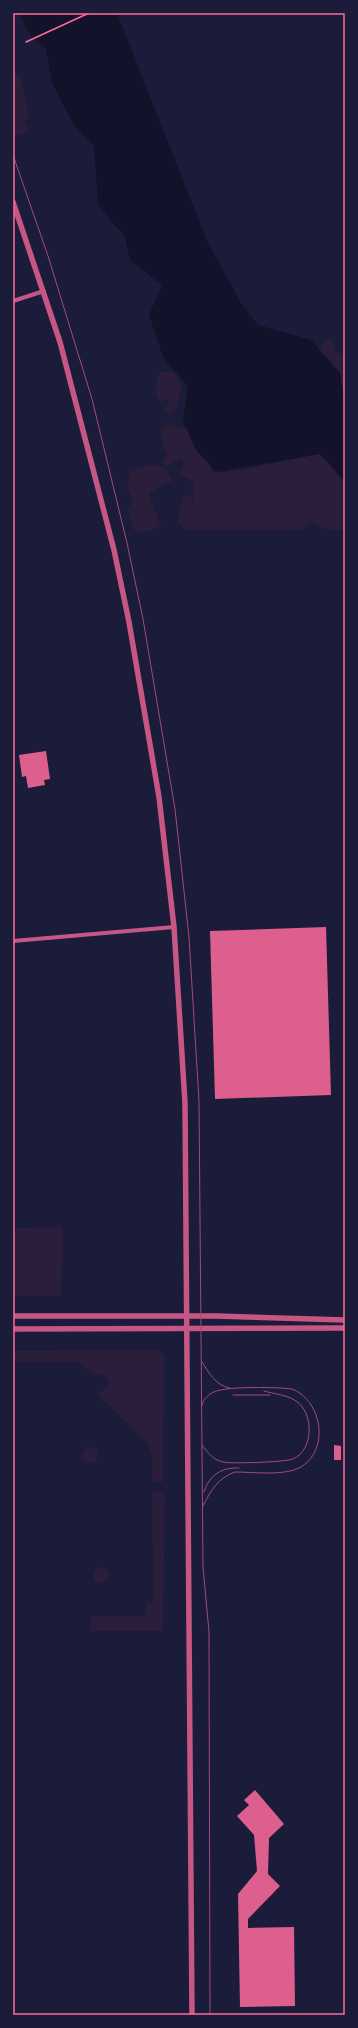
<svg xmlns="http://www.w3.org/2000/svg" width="358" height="2028" viewBox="0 0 358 2028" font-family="'Golos Text',sans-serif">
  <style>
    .green { fill: #2a1e3b }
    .water { fill: #12122b }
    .building { fill: #dd5f8e }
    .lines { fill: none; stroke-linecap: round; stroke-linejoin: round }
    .path { stroke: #ff6b9d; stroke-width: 1.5 }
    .minor { stroke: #c65784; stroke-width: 4 }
    .tertiary { stroke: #c65784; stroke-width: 5.5 }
    .tram { stroke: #a44b75; stroke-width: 1 }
    .neatline { fill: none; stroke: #ff6b9d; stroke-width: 1.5 }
  </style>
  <rect width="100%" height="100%" fill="#1b1b3a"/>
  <g class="green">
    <polygon points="13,70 20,76 29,117 25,122 29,128 24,134 13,137"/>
    <polygon points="327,339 334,341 334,351 340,354 345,350 345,428 335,370 330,360 323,368 314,358"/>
    <path d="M160,372H174L182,386L175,412L170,415L164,409L168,404V400H159C152,390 156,383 160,372Z"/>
    <path d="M167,423L187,429L195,450L205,453L213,473L243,470L321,453L345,480V527C336,536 321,527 312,523L300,530H186L178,523L182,497L190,495L195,506L193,483L189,478L178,476L184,463L180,458L167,466L162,462L167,455L163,448L161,429Z"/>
    <polygon points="156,464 167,470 172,481 149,493 161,526 150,531 137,532 133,529 127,510 133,501 127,489 129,472"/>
    <polygon points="63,1227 61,1296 13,1296 13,1228"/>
    <polygon points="158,1350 164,1356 163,1482 152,1482 152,1455 146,1441 98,1395 111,1381 103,1374 92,1374 76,1362 13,1362 13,1351"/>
    <circle cx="90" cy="1455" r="8"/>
    <polygon points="152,1491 165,1492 163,1631 90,1631 91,1616 146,1616 146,1603 153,1603"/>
    <circle cx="101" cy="1575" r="8"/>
  </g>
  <polygon class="water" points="19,13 117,13 207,241 241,303 258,325 311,340 340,373 345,404 345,482 320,454 216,472 197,451 183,421 188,387 163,357 149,315 162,285 130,260 125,237 98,205 94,146 74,125 52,83 46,49 32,38"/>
  <g class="building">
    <polygon points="46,751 50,779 44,780 45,785 28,788 26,776 22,777 19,755"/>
    <polygon points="326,927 331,1095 215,1099 210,931"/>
    <polygon points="334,1445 341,1446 341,1460 334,1460"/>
    <polygon points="255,1790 284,1824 269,1838 268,1874 280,1886 248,1919 248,1928 294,1927 295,2006 240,2007 238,1894 257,1871 254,1835 237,1816 249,1805 244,1800"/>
  </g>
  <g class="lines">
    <polyline class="path" points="26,42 89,13"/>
    <g class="minor">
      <polyline points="13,301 44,291"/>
      <polyline points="13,941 174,927"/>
    </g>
    <g class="tertiary">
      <polyline points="13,202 60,342 114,550 129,622 159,797 174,927 185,1103 192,2015"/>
      <polyline points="13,1316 216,1316 345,1320"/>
      <polyline points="13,1329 345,1328"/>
    </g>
    <g class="tram">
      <polyline points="13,155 48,256 92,399 101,436 127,543 143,619 175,809 189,937 199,1101 203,1567 209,1632 210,2015"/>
      <path d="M202,1362C209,1373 216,1386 230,1388"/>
      <polyline points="233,1395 270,1395"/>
      <path d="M202,1405C204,1398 208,1395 214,1392C226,1386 278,1387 292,1389C323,1401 330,1452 299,1468C283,1476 253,1472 235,1472C218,1478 211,1490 203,1506"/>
      <path d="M202,1445C208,1453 213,1460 223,1462C232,1464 286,1462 293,1459C314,1450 314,1413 296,1401C288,1395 274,1394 264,1391"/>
      <path d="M204,1492C209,1475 222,1467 239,1468"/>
    </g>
  </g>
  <rect width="358" height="2028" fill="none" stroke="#1b1b3a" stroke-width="28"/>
  <rect x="14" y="14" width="330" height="2000" class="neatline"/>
</svg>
